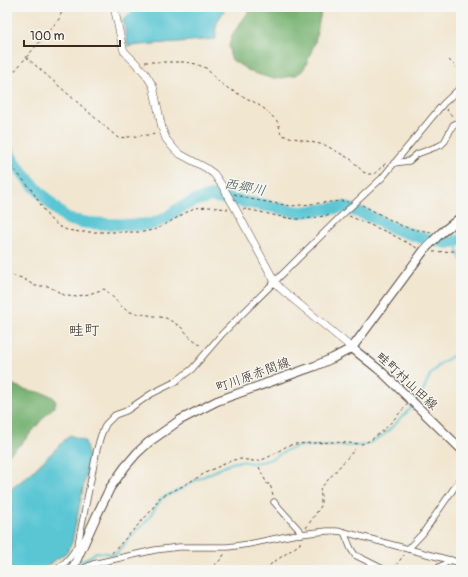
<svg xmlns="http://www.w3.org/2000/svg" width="468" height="577" viewBox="0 0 468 577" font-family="Pangolin,'Klee One',sans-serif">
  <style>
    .forest { fill: #77b271; stroke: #596e48 }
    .water { fill: #5ac6d4; stroke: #4a7879 }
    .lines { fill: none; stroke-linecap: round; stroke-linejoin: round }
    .stream { stroke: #5ac6d4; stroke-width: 2 }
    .river { stroke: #5ac6d4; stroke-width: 12 }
    .minor-casing { stroke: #564639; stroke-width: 7 }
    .tertiary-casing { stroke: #564639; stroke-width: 8 }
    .secondary-casing { stroke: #564639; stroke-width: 10 }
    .path { stroke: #564639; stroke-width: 1; stroke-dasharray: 3 3; stroke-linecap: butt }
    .minor { stroke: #fff; stroke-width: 5.5 }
    .tertiary { stroke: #fff; stroke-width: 7 }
    .secondary { stroke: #fff; stroke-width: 8 }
    .labels { text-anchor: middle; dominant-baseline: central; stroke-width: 3; stroke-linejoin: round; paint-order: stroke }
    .street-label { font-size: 13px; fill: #3b2a1e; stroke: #f6f6f2 }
    .water-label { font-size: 14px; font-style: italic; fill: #445955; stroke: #f6f6f2 }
    .quarter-label { font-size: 15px; fill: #3b2a1e; stroke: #f6f6f2 }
  </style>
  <rect width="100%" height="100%" fill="#f6f6f2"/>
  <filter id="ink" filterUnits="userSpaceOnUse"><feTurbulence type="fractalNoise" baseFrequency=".025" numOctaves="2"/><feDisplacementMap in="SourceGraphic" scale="8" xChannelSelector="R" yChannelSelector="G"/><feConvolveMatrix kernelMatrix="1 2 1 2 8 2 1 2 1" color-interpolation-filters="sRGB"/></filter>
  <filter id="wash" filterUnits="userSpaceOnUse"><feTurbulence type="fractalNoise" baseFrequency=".012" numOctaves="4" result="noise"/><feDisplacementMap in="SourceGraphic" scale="16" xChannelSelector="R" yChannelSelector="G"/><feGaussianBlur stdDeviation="0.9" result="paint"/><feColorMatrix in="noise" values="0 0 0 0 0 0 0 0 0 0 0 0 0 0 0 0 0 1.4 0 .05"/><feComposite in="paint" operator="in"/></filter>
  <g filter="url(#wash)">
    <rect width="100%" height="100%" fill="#f1e6d0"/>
    <g class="forest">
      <polygon points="252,7 322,7 315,42 306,65 302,71 296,75 282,78 270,78 251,72 232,60 230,55 229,46 232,35"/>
      <polygon points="7,382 23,389 47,394 53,397 56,402 54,407 45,416 25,440 7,456"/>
    </g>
    <g class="water">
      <path d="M138,7H221L224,11C216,23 215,25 216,39L128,46L123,20Z"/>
      <polygon points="70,435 85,441 89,460 72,542 67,552 41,570 7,570 7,492 29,475"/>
    </g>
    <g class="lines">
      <g class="stream">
        <polyline points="458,241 458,252 461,260"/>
        <polyline points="417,402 420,398 430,375 440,364 454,355 461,343"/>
        <polyline points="78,562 91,556 96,552 106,553 115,555 137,530 146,522 162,498 183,488 196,480 232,463 241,461 251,463 261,462 271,459 287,450 300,446 350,446 367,445 384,435 414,405"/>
        <polyline points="63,570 71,566"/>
      </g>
      <polyline class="river" points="7,149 14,162 31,183 56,209 68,219 71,220 88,223 107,224 131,225 152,224 166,218 180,208 194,201 211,196 268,206 292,211 303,212 344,207 369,216 390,227 422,238 448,243 461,240"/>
    </g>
  </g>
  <g filter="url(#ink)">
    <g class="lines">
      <defs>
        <g id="minor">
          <polyline points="394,163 409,161 417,154 441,145 445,141 453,125 461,121"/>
          <polyline points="274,502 301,532 301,534"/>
          <polyline points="344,532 351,549 355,555 385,570"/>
          <polyline points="408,549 423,533 461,478"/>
          <path d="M57,570V569C67,562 73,555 78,544L97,449L101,435L106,424L115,415L126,411L151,394L175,382L192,369L222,334L342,215L382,178L443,104L461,87"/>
          <polyline points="80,570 93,564 155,550 179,547 228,547 249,544 292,535 327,531 336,531 344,532 461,563"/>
          <polyline points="434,570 451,560"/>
        </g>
        <polyline id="tertiary" points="114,7 122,44 124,51 145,73 153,86 162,128 166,139 175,150 180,154 206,168 214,174 223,187 235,208 275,282 281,289 352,348"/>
        <g id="secondary">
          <polyline points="352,348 382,372 461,449"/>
          <polyline points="72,570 96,517 110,488 125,467 137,453 149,442 180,420 217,401 315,366 333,358 352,348 425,249 441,233 461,217"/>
        </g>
      </defs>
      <use href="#minor" class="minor-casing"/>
      <use href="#tertiary" class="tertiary-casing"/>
      <use href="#secondary" class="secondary-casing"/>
      <g class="path">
        <polyline points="26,57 118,138 157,134"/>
        <polyline points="449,60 461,72"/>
        <polyline points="145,62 186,62 196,64 206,68 219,82 229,89 254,102 266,110 277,121 279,125 281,135 315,143 325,145 352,160 363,172 368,174 374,174 386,163"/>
        <polyline points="7,80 59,19 62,11 61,7"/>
        <polyline points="446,109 453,117"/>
        <polyline points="7,161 31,189 49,218 60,227 67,230 80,232 143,232 157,229 194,208 209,207 228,209"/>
        <polyline points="234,194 250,199 291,206 341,201 348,202"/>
        <polyline points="362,205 402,226 412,229 431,232"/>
        <path d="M243,209C261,211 279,218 298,219C310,219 321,216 332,215"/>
        <polyline points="349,216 389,233 417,248"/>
        <polyline points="433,252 454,251 461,249"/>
        <polyline points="7,274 22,278 35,286 48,286 64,295 73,297 89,294 104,289 107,291 123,308 130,312 166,318 181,327 191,338 203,346"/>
        <polyline points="259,467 267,484 270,484 273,495"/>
        <polyline points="306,528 321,506 321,496 320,489 355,449"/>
        <polyline points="112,553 150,512 160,497 179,488 209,471 233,460 241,459 253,461 258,461 267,458 287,446 295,444 333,442 362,444 371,440 384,430 407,405"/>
        <path d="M203,570C214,567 220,562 225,553"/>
        <polyline points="266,570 271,564 300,544 300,541"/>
        <polyline points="392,570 404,555"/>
      </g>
      <use href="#minor" class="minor"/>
      <use href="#tertiary" class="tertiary"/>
      <use href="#secondary" class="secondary"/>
    </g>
  </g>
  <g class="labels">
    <g class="street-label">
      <text transform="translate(253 375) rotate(-20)">町川原赤間線</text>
      <text transform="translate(407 381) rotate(43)">畦町村山田線</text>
    </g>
    <g class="water-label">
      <text transform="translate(245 187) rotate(11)">西郷川</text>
    </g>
    <g class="quarter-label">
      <text x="84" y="330">畦町</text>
    </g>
  </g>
  <rect width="468" height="577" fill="none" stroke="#f6f6f2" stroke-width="24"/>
  <path d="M24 40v6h96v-6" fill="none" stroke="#3b2a1e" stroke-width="2"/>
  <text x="30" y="40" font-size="12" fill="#3b2a1e" stroke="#f6f6f2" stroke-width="3" paint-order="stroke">100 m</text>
</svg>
